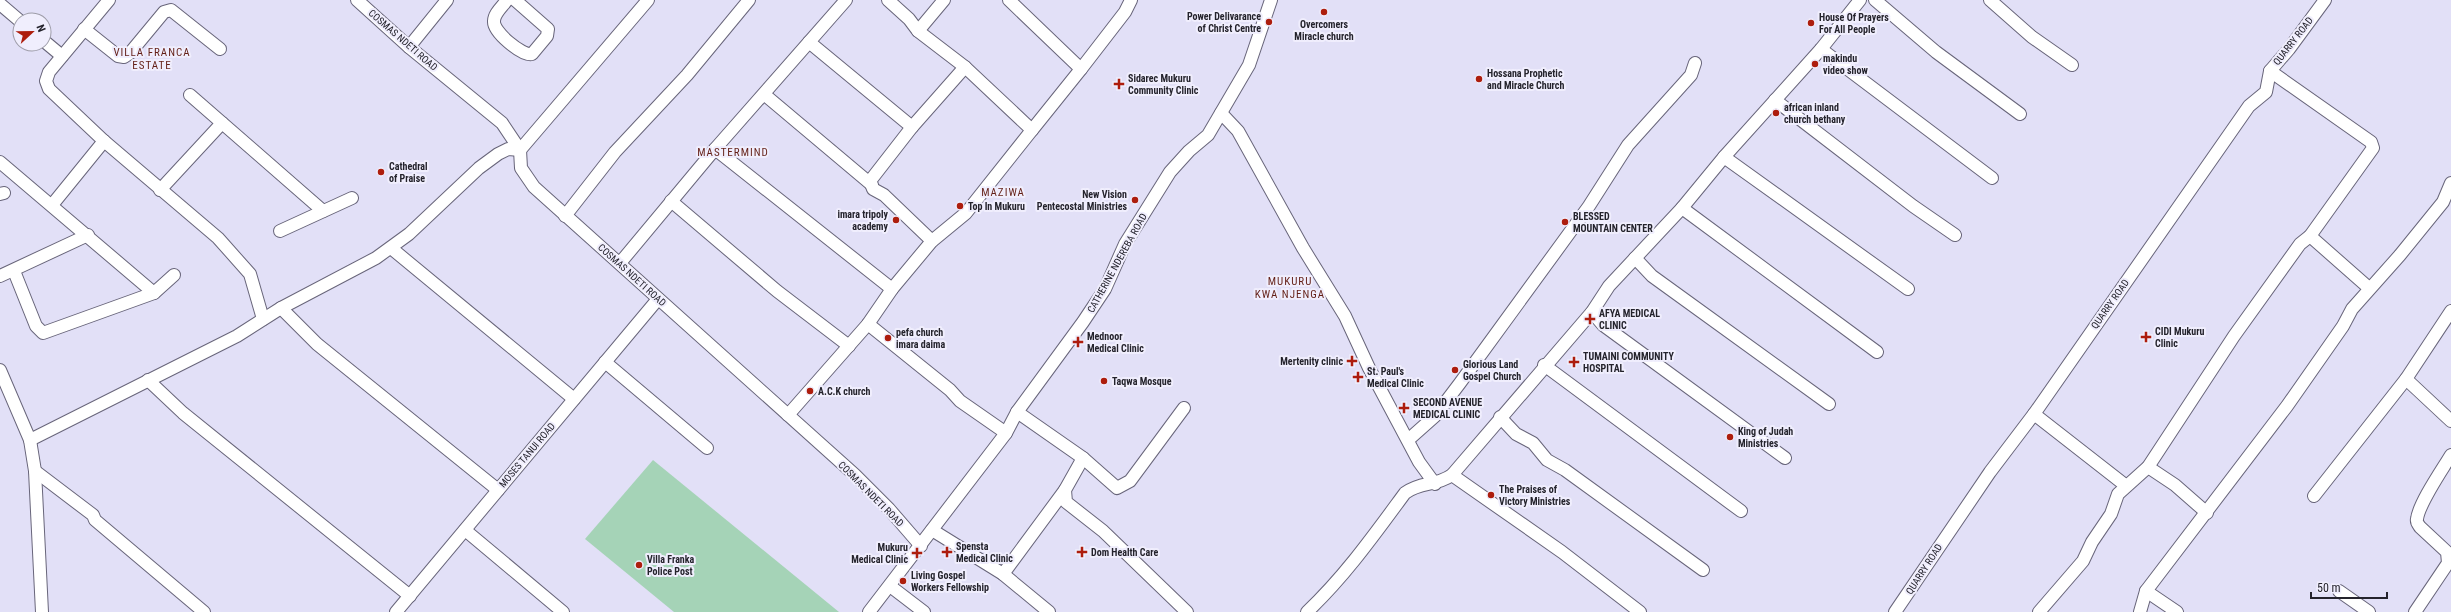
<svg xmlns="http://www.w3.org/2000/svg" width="2451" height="612" viewBox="0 0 2451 612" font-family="'Roboto Condensed',sans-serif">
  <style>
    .green { fill: #a5d3b7 }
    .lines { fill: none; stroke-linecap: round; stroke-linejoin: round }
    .minor-casing { stroke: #68657a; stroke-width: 14 }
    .minor { stroke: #fff; stroke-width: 12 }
    .poi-dot { fill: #ad1d0d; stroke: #f0eefd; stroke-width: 1.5 }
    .labels { text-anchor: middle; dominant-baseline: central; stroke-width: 4; stroke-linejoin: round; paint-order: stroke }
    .poi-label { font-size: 10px; font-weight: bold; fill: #24232c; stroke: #f0eefd; text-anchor: start }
    .street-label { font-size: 10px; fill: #24232c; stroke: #f0eefd }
    .neighbourhood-label { font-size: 11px; letter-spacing: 1px; fill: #631f16; stroke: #f0eefd }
  </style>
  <rect width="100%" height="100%" fill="#e2e0f7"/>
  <polygon class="green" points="653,460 839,612 674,612 585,539"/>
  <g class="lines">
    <defs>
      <g id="minor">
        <polyline points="109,0 49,72 46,81 49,89 104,141 218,238 250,274 263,319"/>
        <polyline points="357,0 409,47 502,123 520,150 521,168 534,187 855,475 889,509 921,546"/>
        <path d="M507,0C503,6 494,13 494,21C493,32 522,56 532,54L547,36L548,29L515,0"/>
        <polyline points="1009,0 1081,69 1032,130"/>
        <polyline points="1875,0 1936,52 2020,114"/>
        <polyline points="1990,0 2032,37 2072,65"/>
        <polyline points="0,4 20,21"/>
        <polyline points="84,29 118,56 124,57 130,53 164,12 171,10 220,49"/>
        <polyline points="918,31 944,0"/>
        <polyline points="44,41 62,56"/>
        <polyline points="809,42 912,127 870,181 873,189 884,195 932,241"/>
        <polyline points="409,47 447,0"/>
        <polyline points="1821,49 1992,178"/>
        <polyline points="1081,69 1125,12 1131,0"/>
        <polyline points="190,95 323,211"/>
        <polyline points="765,95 872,185"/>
        <polyline points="1775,100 1913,206 1955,235"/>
        <polyline points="1221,113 1238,131 1303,248 1345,316 1369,368 1419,462 1435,484"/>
        <polyline points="912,127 965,67"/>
        <polyline points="715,149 892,289"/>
        <polyline points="1724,157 1908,289"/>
        <polyline points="0,162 154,293"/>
        <polyline points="160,190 222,123"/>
        <polyline points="0,194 4,193"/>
        <polyline points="671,201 777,291 849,346"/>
        <polyline points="52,205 104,141"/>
        <polyline points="1682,208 1877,352"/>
        <polyline points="565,216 615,152 687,75 749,0"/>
        <polyline points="280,231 352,198"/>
        <polyline points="2310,236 2369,288"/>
        <polyline points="391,248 574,399"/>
        <polyline points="1635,258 1652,276 1829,404"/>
        <polyline points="620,263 715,149 846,0"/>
        <polyline points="14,271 36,326 43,333 154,293 174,275"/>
        <polyline points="0,276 88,235"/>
        <polyline points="281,308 317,344 498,490"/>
        <polyline points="1592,312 1603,325 1785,458"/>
        <polyline points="868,324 950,390 960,401 1006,433"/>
        <polyline points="605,362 707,448"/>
        <polyline points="1544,365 1741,511"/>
        <polyline points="0,370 30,440 35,471 42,612"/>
        <polyline points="2406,379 2451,421"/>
        <polyline points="148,380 183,413 410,596"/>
        <polyline points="1017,412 1083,458 1065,490 1066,502 1103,531 1187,612"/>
        <polyline points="2034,414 2125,485"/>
        <polyline points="788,415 868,324 892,289 932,241 966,213 1032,130 965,67 918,31 909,19 888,0"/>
        <polyline points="1500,417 1516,434 1533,443 1547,460 1565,470 1703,570"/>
        <polyline points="30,440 237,336 281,308 376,258 409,234 479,168 498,154 508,149 520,150 648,0"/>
        <polyline points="1408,440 1435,416 1460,383 1589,206 1628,145 1691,75 1695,63"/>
        <polyline points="1083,458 1117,488 1130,481 1184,408"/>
        <polyline points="2148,467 2175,485 2207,513"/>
        <polyline points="35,471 93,515 95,520 204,612"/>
        <polyline points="1452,475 1562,552 1640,612"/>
        <polyline points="2314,496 2406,379 2451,311"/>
        <polyline points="465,530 563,612"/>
        <polyline points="932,530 1003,574 1049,612"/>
        <polyline points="1003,574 1065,490"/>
        <polyline points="890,586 924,612"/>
        <polyline points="2146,591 2177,612"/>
        <polyline points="2339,591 2369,612"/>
        <polyline points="396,612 658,299"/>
        <polyline points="869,612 1006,433 1017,412 1083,322 1105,289 1125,244 1170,172 1189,151 1208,135 1249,65 1271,0"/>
        <path d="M1307,612C1345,576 1374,535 1405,493C1422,481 1434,487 1452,475L1592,312L1609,286L1682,208L1724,157L1821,49L1860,0"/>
        <polyline points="1895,612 1990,472 2034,414 2249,106 2266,92 2270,71 2289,49 2325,0"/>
        <polyline points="2039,612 2083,561 2092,542 2111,514 2118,494 2148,467 2234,336 2300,244 2310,236 2373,148 2371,142 2270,71"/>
        <polyline points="2140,612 2146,591 2287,406 2343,326 2352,309 2400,255 2443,202 2451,183"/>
        <path d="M2415,612L2448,563L2447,552L2420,527C2418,524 2416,522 2417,519C2419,503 2442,470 2451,455"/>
      </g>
    </defs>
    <use href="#minor" class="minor-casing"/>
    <use href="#minor" class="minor"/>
  </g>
  <g class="poi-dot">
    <circle cx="1324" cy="12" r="4"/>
    <circle cx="1269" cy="22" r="4"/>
    <circle cx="1811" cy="23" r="4"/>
    <circle cx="1815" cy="64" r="4"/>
    <circle cx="1479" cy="79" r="4"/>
    <path d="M1117 78h4v4h4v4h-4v4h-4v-4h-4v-4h4z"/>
    <circle cx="1776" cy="113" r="4"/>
    <circle cx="381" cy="172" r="4"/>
    <circle cx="1135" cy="200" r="4"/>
    <circle cx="960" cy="206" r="4"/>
    <circle cx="896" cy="220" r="4"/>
    <circle cx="1565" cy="222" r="4"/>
    <path d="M1588 313h4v4h4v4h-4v4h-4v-4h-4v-4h4z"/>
    <path d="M2144 331h4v4h4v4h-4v4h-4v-4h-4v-4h4z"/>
    <circle cx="888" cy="338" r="4"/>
    <path d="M1076 336h4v4h4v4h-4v4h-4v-4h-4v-4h4z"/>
    <path d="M1350 355h4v4h4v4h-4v4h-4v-4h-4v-4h4z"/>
    <path d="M1572 356h4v4h4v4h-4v4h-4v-4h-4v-4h4z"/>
    <circle cx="1455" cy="370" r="4"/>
    <path d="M1356 371h4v4h4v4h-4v4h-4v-4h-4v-4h4z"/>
    <circle cx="1104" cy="381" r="4"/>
    <circle cx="810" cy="391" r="4"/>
    <path d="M1402 402h4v4h4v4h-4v4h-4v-4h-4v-4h4z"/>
    <circle cx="1730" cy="437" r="4"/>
    <circle cx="1491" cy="495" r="4"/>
    <path d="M945 546h4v4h4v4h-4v4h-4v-4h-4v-4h4z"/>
    <path d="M1080 546h4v4h4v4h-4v4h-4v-4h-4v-4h4z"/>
    <path d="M915 547h4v4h4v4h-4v4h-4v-4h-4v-4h4z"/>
    <circle cx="639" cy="565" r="4"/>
    <circle cx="903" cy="581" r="4"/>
  </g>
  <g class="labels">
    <g class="poi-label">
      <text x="1261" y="16" text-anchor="end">Power Delivarance<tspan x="1261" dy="12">of Christ Centre</tspan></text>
      <text x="1819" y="17">House Of Prayers<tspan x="1819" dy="12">For All People</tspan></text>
      <text x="1324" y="24" text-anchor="middle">Overcomers<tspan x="1324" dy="12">Miracle church</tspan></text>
      <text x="1823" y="58">makindu<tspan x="1823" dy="12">video show</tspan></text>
      <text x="1487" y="73">Hossana Prophetic<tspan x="1487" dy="12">and Miracle Church</tspan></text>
      <text x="1128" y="78">Sidarec Mukuru<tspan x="1128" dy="12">Community Clinic</tspan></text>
      <text x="1784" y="107">african inland<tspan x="1784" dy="12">church bethany</tspan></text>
      <text x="389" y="166">Cathedral<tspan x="389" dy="12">of Praise</tspan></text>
      <text x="1127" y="194" text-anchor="end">New Vision<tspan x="1127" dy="12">Pentecostal Ministries</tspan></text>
      <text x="968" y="206">Top In Mukuru</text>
      <text x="888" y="214" text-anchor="end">imara tripoly<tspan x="888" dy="12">academy</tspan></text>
      <text x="1573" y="216">BLESSED<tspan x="1573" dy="12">MOUNTAIN CENTER</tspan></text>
      <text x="1599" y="313">AFYA MEDICAL<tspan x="1599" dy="12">CLINIC</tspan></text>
      <text x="2155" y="331">CIDI Mukuru<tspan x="2155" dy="12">Clinic</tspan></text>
      <text x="896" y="332">pefa church<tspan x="896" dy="12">imara daima</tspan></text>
      <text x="1087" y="336">Mednoor<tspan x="1087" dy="12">Medical Clinic</tspan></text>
      <text x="1583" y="356">TUMAINI COMMUNITY<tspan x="1583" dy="12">HOSPITAL</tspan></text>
      <text x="1343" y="361" text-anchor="end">Mertenity clinic</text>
      <text x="1463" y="364">Glorious Land<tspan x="1463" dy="12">Gospel Church</tspan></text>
      <text x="1367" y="371">St. Paul's<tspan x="1367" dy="12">Medical Clinic</tspan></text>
      <text x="1112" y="381">Taqwa Mosque</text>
      <text x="818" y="391">A.C.K church</text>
      <text x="1413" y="402">SECOND AVENUE<tspan x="1413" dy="12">MEDICAL CLINIC</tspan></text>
      <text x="1738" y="431">King of Judah<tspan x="1738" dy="12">Ministries</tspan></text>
      <text x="1499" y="489">The Praises of<tspan x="1499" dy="12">Victory Ministries</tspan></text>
      <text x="956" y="546">Spensta<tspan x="956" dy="12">Medical Clinic</tspan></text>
      <text x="908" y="547" text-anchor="end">Mukuru<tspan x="908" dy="12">Medical Clinic</tspan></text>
      <text x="1091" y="552">Dom Health Care</text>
      <text x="647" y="559">Villa Franka<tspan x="647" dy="12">Police Post</tspan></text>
      <text x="911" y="575">Living Gospel<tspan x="911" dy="12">Workers Fellowship</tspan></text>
    </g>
    <g class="street-label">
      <text transform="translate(403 40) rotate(41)">COSMAS NDETI ROAD</text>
      <text transform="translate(2293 41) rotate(-52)">QUARRY ROAD</text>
      <text transform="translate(1117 263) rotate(-61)">CATHERINE NDEREBA ROAD</text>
      <text transform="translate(632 275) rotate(42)">COSMAS NDETI ROAD</text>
      <text transform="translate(2110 304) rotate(-55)">QUARRY ROAD</text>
      <text transform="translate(527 455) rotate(-50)">MOSES TANUI ROAD</text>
      <text transform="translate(871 494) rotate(45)">COSMAS NDETI ROAD</text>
      <text transform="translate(1924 569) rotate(-57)">QUARRY ROAD</text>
    </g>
    <g class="neighbourhood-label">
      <text x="152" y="52">VILLA FRANCA<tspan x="152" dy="13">ESTATE</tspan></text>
      <text x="733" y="152">MASTERMIND</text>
      <text x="1003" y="192">MAZIWA</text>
      <text x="1290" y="281">MUKURU<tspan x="1290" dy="13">KWA NJENGA</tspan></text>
    </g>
  </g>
  <g transform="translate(32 32) rotate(68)"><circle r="19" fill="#f0eefd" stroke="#9e9da9"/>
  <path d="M0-3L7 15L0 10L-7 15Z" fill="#ad1d0d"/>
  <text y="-6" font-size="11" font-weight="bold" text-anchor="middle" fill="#24232c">N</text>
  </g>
  <path d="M2311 592v6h76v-6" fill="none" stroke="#24232c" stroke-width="2"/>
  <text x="2317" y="592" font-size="12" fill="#24232c" stroke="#f0eefd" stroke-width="3" paint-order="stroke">50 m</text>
</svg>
